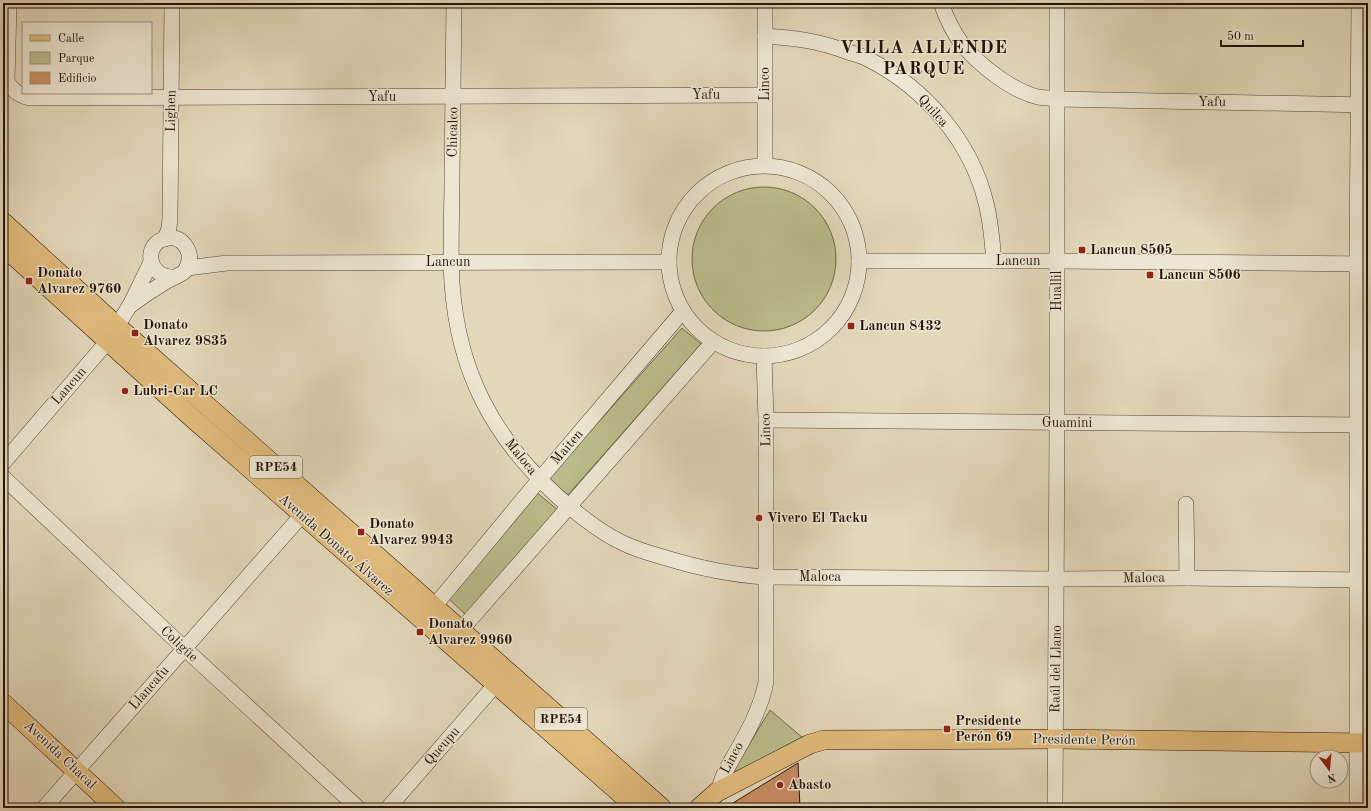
<svg xmlns="http://www.w3.org/2000/svg" width="1371" height="811" viewBox="0 0 1371 811" font-family="'Old Standard TT',serif">
  <style>
    .green { fill: #babc8b; stroke: #70684a }
    .building { fill: #ca8d62; stroke: #251308 }
    .lines { fill: none; stroke-linecap: round; stroke-linejoin: round }
    .minor-casing { stroke: #544434; stroke-width: 16 }
    .major-casing { stroke: #251308; stroke-width: 20 }
    .minor { stroke: #ede6d2; stroke-width: 15 }
    .major { stroke: #e2bc7d; stroke-width: 19 }
    .poi-dot { fill: #8f2418; stroke: #ede6d2; stroke-width: 1.5 }
    .labels { text-anchor: middle; dominant-baseline: central; stroke-width: 3; stroke-linejoin: round; paint-order: stroke }
    .shield { fill: #ede6d2; stroke: #615245; stroke-width: 1 }
    .shield-label { font-size: 13px; font-weight: bold; fill: #251308 }
    .street-label { font-size: 14px; fill: #251308; stroke: #ede6d2 }
    .poi-label { font-size: 14px; font-weight: bold; fill: #251308; stroke: #ede6d2; text-anchor: start }
    .district-label { font-size: 18px; font-weight: bold; letter-spacing: 1px; fill: #251308; stroke: #ede6d2 }
  </style>
  <rect width="100%" height="100%" fill="#e3d8ba"/>
  <filter id="stains"><feTurbulence type="fractalNoise" baseFrequency=".005" numOctaves="4"/><feColorMatrix values="0 0 0 0 .2 0 0 0 0 .09 0 0 0 0 .02 0 0 0 .5 -.17"/></filter>
  <radialGradient id="worn" r=".72"><stop offset=".6" stop-color="#630" stop-opacity="0"/><stop offset="1" stop-color="#630" stop-opacity=".3"/></radialGradient>
  <g class="green">
    <circle cx="764" cy="259" r="72"/>
    <polygon points="682,328 701,344 567,496 548,479"/>
    <polygon points="535,491 559,511 467,616 449,599"/>
    <polygon points="770,710 810,744 727,781"/>
  </g>
  <polygon class="building" points="798,763 800,808 725,808"/>
  <g class="lines">
    <defs>
      <g id="minor">
        <path d="M9,3L7,81C13,91 17,94 29,98L764,95"/>
        <path d="M454,3C453,61 453,119 452,177C452,212 450,248 452,283C458,371 492,436 556,495C576,513 599,532 623,543C637,550 652,554 666,558C699,568 732,575 766,577L1057,579L1187,578L1368,580"/>
        <path d="M941,3C946,17 953,32 962,44C979,65 1012,91 1038,97C1044,98 1050,98 1057,99L1368,105"/>
        <path d="M765,36C796,38 819,41 848,52C855,54 862,56 868,59C925,88 971,141 986,203C991,222 992,241 994,261"/>
        <polyline points="765,165 765,3"/>
        <circle cx="764" cy="261" r="95"/>
        <polyline points="165,239 169,228 170,218 172,3"/>
        <polyline points="859,261 1057,261 1368,264"/>
        <polyline points="187,268 227,263 669,262"/>
        <path d="M131,305C143,296 155,288 167,281C172,278 179,276 184,272C186,270 187,267 188,264C191,257 189,250 184,244C180,239 174,237 167,238C142,243 147,278 174,277"/>
        <polyline points="766,420 1368,425"/>
        <polyline points="3,463 108,341 130,305 151,262"/>
        <polyline points="3,477 184,648 358,808"/>
        <polyline points="1186,504 1187,578"/>
        <polyline points="427,615 539,480 683,311"/>
        <polyline points="454,638 713,342"/>
        <path d="M717,792C721,785 722,778 725,772C741,743 760,714 766,682V420L764,356"/>
        <polyline points="44,808 302,515"/>
        <polyline points="388,808 496,684"/>
        <polyline points="1055,808 1057,423 1057,3"/>
        <polyline points="1357,808 1357,264 1359,3"/>
      </g>
      <g id="major">
        <polyline points="3,222 118,327 662,808"/>
        <polyline points="3,246 189,415 637,808"/>
        <polyline points="3,703 116,808"/>
        <polyline points="699,808 717,792 810,744 824,740 1055,739 1368,743"/>
      </g>
    </defs>
    <use href="#minor" class="minor-casing"/>
    <use href="#major" class="major-casing"/>
    <use href="#minor" class="minor"/>
    <use href="#major" class="major"/>
  </g>
  <g class="poi-dot">
    <rect x="1078" y="246" width="8" height="8" rx="2"/>
    <rect x="1146" y="271" width="8" height="8" rx="2"/>
    <rect x="25" y="277" width="8" height="8" rx="2"/>
    <rect x="847" y="322" width="8" height="8" rx="2"/>
    <rect x="131" y="329" width="8" height="8" rx="2"/>
    <circle cx="125" cy="391" r="4"/>
    <circle cx="759" cy="518" r="4"/>
    <rect x="357" y="528" width="8" height="8" rx="2"/>
    <rect x="416" y="628" width="8" height="8" rx="2"/>
    <rect x="943" y="725" width="8" height="8" rx="2"/>
    <circle cx="780" cy="785" r="4"/>
  </g>
  <g class="labels">
    <g class="shield">
      <rect x="250" y="456" width="52" height="22" rx="3"/>
      <rect x="535" y="708" width="52" height="22" rx="3"/>
    </g>
    <g class="shield-label">
      <text x="276" y="467">RPE54</text>
      <text x="561" y="719">RPE54</text>
    </g>
    <g class="street-label">
      <text transform="translate(765 84) rotate(-90)">Linco</text>
      <text x="706" y="95">Yafu</text>
      <text x="382" y="97">Yafu</text>
      <text transform="translate(1212 102) rotate(1)">Yafu</text>
      <text transform="translate(171 111) rotate(-89)">Lighen</text>
      <text transform="translate(933 111) rotate(48)">Quilca</text>
      <text transform="translate(453 132) rotate(-89)">Chicalco</text>
      <text x="1018" y="261">Lancun</text>
      <text x="448" y="262">Lancun</text>
      <text transform="translate(1057 291) rotate(-90)">Huallil</text>
      <text transform="translate(69 386) rotate(-49)">Lancun</text>
      <text x="1067" y="423">Guamini</text>
      <text transform="translate(766 430) rotate(-91)">Linco</text>
      <text transform="translate(567 447) rotate(-49)">Maiten</text>
      <text transform="translate(521 457) rotate(51)">Maloca</text>
      <text transform="translate(336 545) rotate(41)">Avenida Donato Álvarez</text>
      <text x="820" y="577">Maloca</text>
      <text transform="translate(1144 578) rotate(-1)">Maloca</text>
      <text transform="translate(179 644) rotate(43)">Coligüe</text>
      <text transform="translate(1056 669) rotate(-89)">Raúl del Llano</text>
      <text transform="translate(149 688) rotate(-49)">Llancafu</text>
      <text transform="translate(1084 740) rotate(1)">Presidente Perón</text>
      <text transform="translate(442 746) rotate(-49)">Queupu</text>
      <text transform="translate(60 755) rotate(43)">Avenida Chacal</text>
      <text transform="translate(732 758) rotate(-62)">Linco</text>
    </g>
    <g class="poi-label">
      <text x="1090" y="250">Lancun 8505</text>
      <text x="37" y="273">Donato<tspan x="37" dy="16">Alvarez 9760</tspan></text>
      <text x="1158" y="275">Lancun 8506</text>
      <text x="143" y="325">Donato<tspan x="143" dy="16">Alvarez 9835</tspan></text>
      <text x="859" y="326">Lancun 8432</text>
      <text x="133" y="391">Lubri-Car LC</text>
      <text x="767" y="518">Vivero El Tacku</text>
      <text x="369" y="524">Donato<tspan x="369" dy="16">Alvarez 9943</tspan></text>
      <text x="428" y="624">Donato<tspan x="428" dy="16">Alvarez 9960</tspan></text>
      <text x="955" y="721">Presidente<tspan x="955" dy="16">Perón 69</tspan></text>
      <text x="788" y="785">Abasto</text>
    </g>
    <g class="district-label">
      <text x="924" y="48">VILLA ALLENDE<tspan x="924" dy="21">PARQUE</tspan></text>
    </g>
  </g>
  <rect width="1371" height="811" fill="none" stroke="#e3d8ba" stroke-width="16"/>
  <rect x="4" y="4" width="1363" height="803" fill="none" stroke="#251308" stroke-width="2"/>
  <rect x="8" y="8" width="1355" height="795" fill="none" stroke="#251308"/>
  <rect x="22" y="22" width="130" height="72" fill="#ede6d2" stroke="#9d9281"/>
  <rect x="30" y="35" width="20" height="6" fill="#e2bc7d" stroke="#9d9281"/>
  <text x="58" y="42" font-size="12" fill="#251308">Calle</text>
  <rect x="30" y="52" width="20" height="12" fill="#babc8b" stroke="#9d9281"/>
  <text x="58" y="62" font-size="12" fill="#251308">Parque</text>
  <rect x="30" y="72" width="20" height="12" fill="#ca8d62" stroke="#9d9281"/>
  <text x="58" y="82" font-size="12" fill="#251308">Edificio</text>
  <g transform="translate(1329 769) rotate(164)"><circle r="19" fill="#ede6d2" stroke="#9d9281"/>
  <path d="M0-3L7 15L0 10L-7 15Z" fill="#8f2418"/>
  <text y="-6" font-size="11" font-weight="bold" text-anchor="middle" fill="#251308">N</text>
  </g>
  <path d="M1221 40v6h82v-6" fill="none" stroke="#251308" stroke-width="2"/>
  <text x="1227" y="40" font-size="12" fill="#251308" stroke="#ede6d2" stroke-width="3" paint-order="stroke">50 m</text>
  <rect width="100%" height="100%" filter="url(#stains)"/>
  <rect width="100%" height="100%" fill="url(#worn)"/>
</svg>
